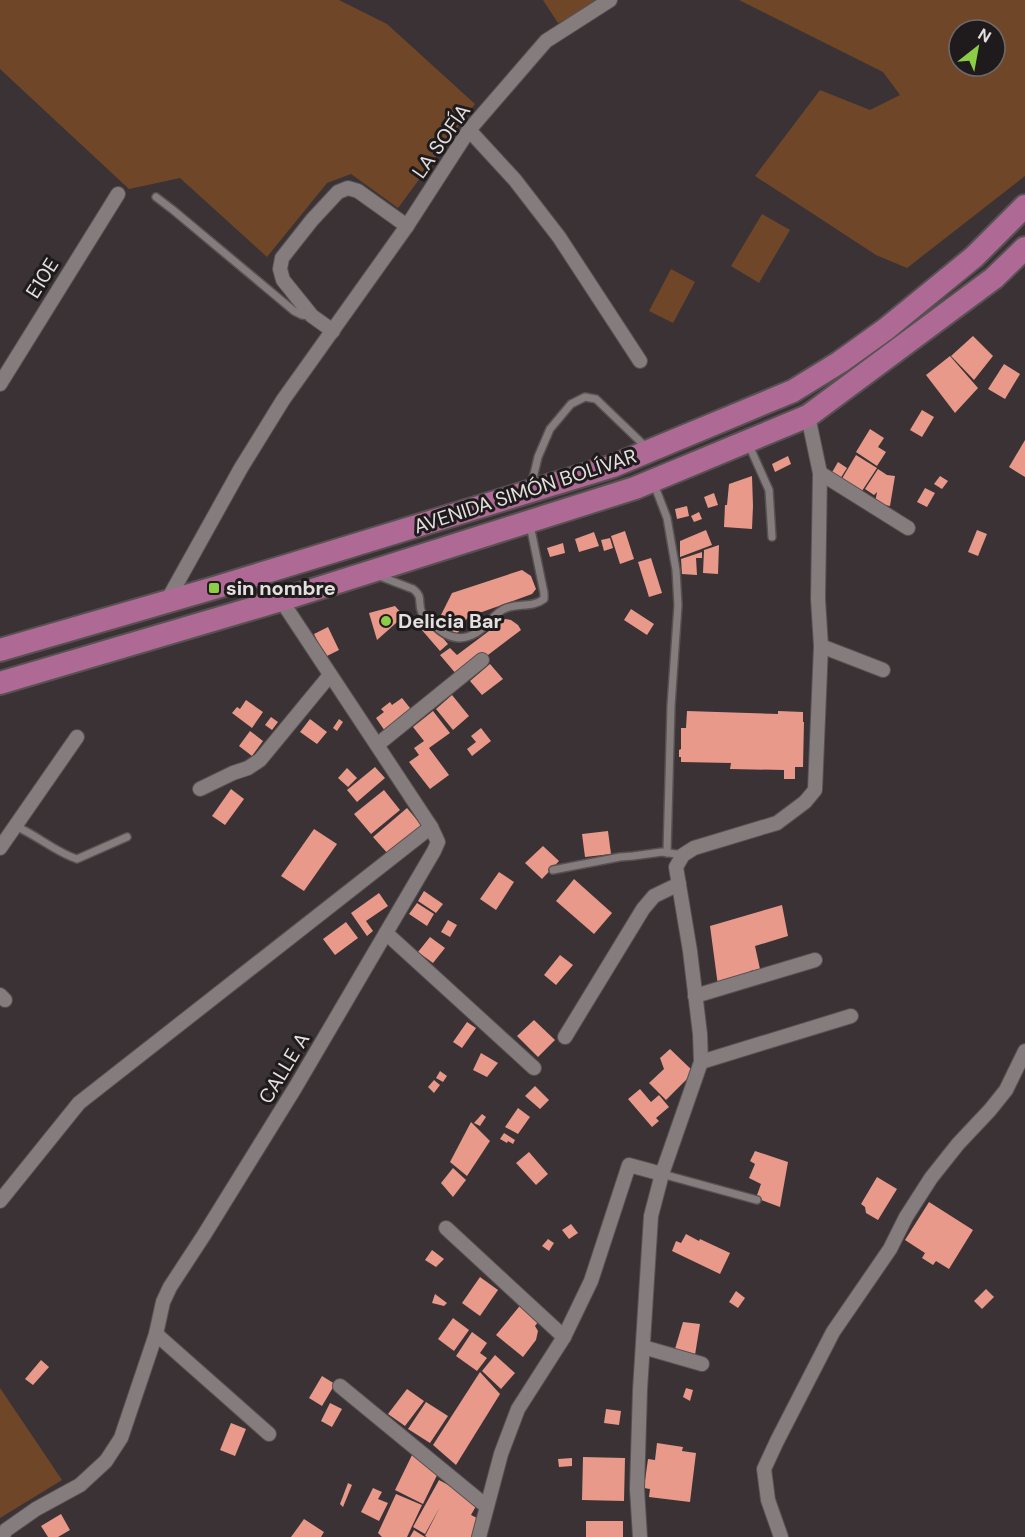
<svg xmlns="http://www.w3.org/2000/svg" width="1025" height="1537" viewBox="0 0 1025 1537" font-family="'DM Sans',sans-serif">
  <style>
    .green { fill: #6f4728; fill-rule: evenodd }
    .building { fill: #e89989 }
    .lines { fill: none; stroke-linecap: round; stroke-linejoin: round }
    .service-casing { stroke: #585152; stroke-width: 10 }
    .minor-casing { stroke: #585152; stroke-width: 16 }
    .trunk-casing { stroke: #585152; stroke-width: 26 }
    .service { stroke: #857c7e; stroke-width: 7 }
    .minor { stroke: #857c7e; stroke-width: 14 }
    .trunk { stroke: #ae6995; stroke-width: 22 }
    .poi-dot { fill: #8bce46; stroke: #1f1b1c; stroke-width: 2 }
    .labels { text-anchor: middle; dominant-baseline: central; stroke-width: 6; stroke-linejoin: round; paint-order: stroke }
    .street-label { font-size: 20px; fill: #e5e0e0; stroke: #1f1b1c }
    .poi-label { font-size: 20px; font-weight: bold; fill: #e5e0e0; stroke: #1f1b1c; text-anchor: start }
  </style>
  <rect width="100%" height="100%" fill="#3a3234"/>
  <g class="green">
    <polygon points="0,0 339,0 387,24 475,104 398,208 351,174 327,183 267,257 180,178 129,189 0,69"/>
    <polygon points="543,0 611,0 558,23"/>
    <path d="M739,0H1025V176L907,268L876,255L755,176L820,90L870,110L900,95L883,72ZM959,30H995V66H959Z"/>
    <polygon points="762,214 790,230 759,283 731,266"/>
    <polygon points="671,269 695,282 673,323 649,311"/>
    <polygon points="0,1388 62,1480 0,1518"/>
  </g>
  <g class="building">
    <polygon points="973,336 993,356 974,380 951,356"/>
    <polygon points="950,356 978,388 955,413 926,375"/>
    <polygon points="1004,364 1020,374 1005,399 988,389"/>
    <polygon points="922,410 934,417 922,437 910,430"/>
    <polygon points="870,429 884,438 878,447 886,452 877,466 856,452"/>
    <polygon points="1025,440 1025,477 1009,467"/>
    <polygon points="856,455 877,468 860,494 840,482"/>
    <polygon points="788,456 791,464 775,472 772,464"/>
    <polygon points="838,462 847,468 840,479 831,474"/>
    <polygon points="878,469 887,475 895,476 890,506 875,503 877,492 874,495 865,489"/>
    <polygon points="752,476 753,506 752,529 724,527 725,505 727,505 729,484"/>
    <polygon points="940,476 948,481 942,489 934,484"/>
    <polygon points="925,488 935,493 927,507 917,502"/>
    <polygon points="714,493 718,505 708,508 704,497"/>
    <polygon points="687,506 689,516 677,519 675,509"/>
    <polygon points="699,512 702,519 694,522 691,516"/>
    <polygon points="706,530 712,545 680,557 680,541"/>
    <polygon points="977,530 987,534 978,556 968,552"/>
    <polygon points="625,531 634,559 620,564 611,536"/>
    <polygon points="594,532 599,546 579,552 575,539"/>
    <polygon points="610,538 613,548 604,551 601,540"/>
    <polygon points="563,543 565,553 550,557 547,548"/>
    <polygon points="719,545 718,574 703,573 704,550"/>
    <polygon points="702,552 702,558 696,558 697,575 682,574 681,559"/>
    <polygon points="651,558 662,593 649,597 638,562"/>
    <polygon points="522,570 531,576 536,589 532,594 468,617 457,634 447,630 441,625 439,619 452,593"/>
    <polygon points="395,606 404,616 377,640 369,613"/>
    <polygon points="631,609 654,624 647,635 624,620"/>
    <polygon points="505,619 511,620 518,625 521,630 463,674 457,675 440,655 450,648 457,655"/>
    <polygon points="429,622 448,644 440,651 421,629"/>
    <polygon points="328,627 339,650 325,657 314,634"/>
    <polygon points="490,664 503,679 482,695 470,681"/>
    <polygon points="452,695 469,716 453,730 436,709"/>
    <polygon points="402,698 414,713 387,734 376,718 384,712 381,709 390,702 392,705"/>
    <polygon points="246,700 263,712 252,728 232,713 237,707 240,709"/>
    <polygon points="433,711 450,733 429,748 449,775 430,789 409,762 419,755 414,748 424,741 413,727"/>
    <polygon points="687,711 778,714 778,711 803,712 803,722 804,722 803,767 795,767 795,779 784,779 784,770 730,769 731,763 681,762 681,757 679,757 679,750 681,749 681,728 686,728"/>
    <polygon points="271,717 278,722 272,730 265,725"/>
    <polygon points="310,719 327,732 317,744 300,732"/>
    <polygon points="339,719 343,722 337,731 333,728"/>
    <polygon points="481,728 491,741 472,756 467,749 476,742 471,736"/>
    <polygon points="250,731 263,741 252,756 239,746"/>
    <polygon points="375,767 385,778 357,802 347,790"/>
    <polygon points="347,768 357,778 348,787 338,778"/>
    <polygon points="231,789 244,799 225,825 212,816"/>
    <polygon points="384,790 400,810 371,834 354,814"/>
    <polygon points="407,808 422,826 389,855 373,837"/>
    <polygon points="314,829 337,844 304,891 281,876"/>
    <polygon points="608,831 611,854 585,857 582,834"/>
    <polygon points="543,846 559,861 542,879 525,863"/>
    <polygon points="499,872 514,882 496,910 480,899"/>
    <polygon points="574,879 612,913 594,934 556,901"/>
    <polygon points="424,891 443,904 436,913 418,901"/>
    <polygon points="379,893 388,906 366,921 373,931 367,936 351,913"/>
    <polygon points="417,903 434,914 427,926 409,914"/>
    <polygon points="782,905 788,936 755,946 760,969 750,971 750,976 718,986 710,926"/>
    <polygon points="448,920 457,925 450,937 441,932"/>
    <polygon points="346,922 358,938 335,955 323,939"/>
    <polygon points="430,937 445,948 433,963 418,952"/>
    <polygon points="560,955 573,965 556,985 544,975"/>
    <polygon points="534,1020 555,1040 538,1057 517,1036"/>
    <polygon points="467,1022 476,1028 462,1048 453,1042"/>
    <polygon points="670,1049 694,1072 666,1100 649,1083 664,1069 660,1058"/>
    <polygon points="481,1053 498,1063 487,1077 473,1070"/>
    <polygon points="440,1071 447,1076 443,1082 436,1078"/>
    <polygon points="434,1080 440,1085 434,1093 428,1087"/>
    <polygon points="535,1086 549,1100 540,1109 525,1096"/>
    <polygon points="640,1089 651,1102 659,1095 669,1107 656,1118 659,1121 652,1127 628,1099"/>
    <polygon points="518,1108 530,1117 518,1134 505,1127"/>
    <polygon points="482,1114 486,1117 480,1126 474,1123"/>
    <polygon points="471,1122 490,1141 467,1176 450,1162"/>
    <polygon points="504,1133 515,1140 513,1144 508,1141 507,1143 500,1139"/>
    <polygon points="755,1151 788,1162 780,1207 756,1198 761,1184 749,1178 755,1164 750,1161"/>
    <polygon points="529,1152 548,1174 536,1185 516,1163"/>
    <polygon points="453,1168 466,1180 453,1197 441,1183"/>
    <polygon points="877,1177 897,1189 878,1220 866,1213 865,1207 861,1204"/>
    <polygon points="929,1202 973,1230 949,1269 936,1261 933,1265 922,1258 925,1253 905,1240"/>
    <polygon points="571,1224 578,1233 569,1239 562,1230"/>
    <polygon points="686,1234 699,1241 700,1239 730,1253 720,1274 672,1251 676,1241 681,1243"/>
    <polygon points="548,1239 554,1243 549,1251 542,1246"/>
    <polygon points="432,1250 444,1259 436,1267 425,1260"/>
    <polygon points="480,1277 498,1290 480,1316 462,1303"/>
    <polygon points="986,1289 994,1297 982,1309 974,1301"/>
    <polygon points="736,1291 745,1298 738,1308 729,1302"/>
    <polygon points="435,1294 447,1303 444,1306 432,1303"/>
    <polygon points="523,1302 542,1317 535,1326 538,1331 536,1340 523,1357 496,1335"/>
    <polygon points="453,1318 469,1330 454,1351 438,1339"/>
    <polygon points="683,1322 700,1324 695,1355 675,1349"/>
    <polygon points="472,1332 487,1343 480,1353 487,1358 477,1371 456,1356"/>
    <polygon points="495,1355 515,1373 501,1389 482,1371"/>
    <polygon points="41,1360 49,1367 33,1385 25,1379"/>
    <polygon points="480,1372 500,1394 456,1465 433,1445"/>
    <polygon points="322,1376 335,1384 322,1406 309,1398"/>
    <polygon points="686,1388 693,1390 690,1401 683,1397"/>
    <polygon points="407,1389 424,1401 405,1426 388,1414"/>
    <polygon points="426,1402 448,1416 430,1443 408,1429"/>
    <polygon points="330,1403 342,1409 332,1427 321,1421"/>
    <polygon points="606,1409 621,1411 619,1425 604,1423"/>
    <polygon points="231,1423 246,1429 235,1456 220,1450"/>
    <polygon points="657,1443 683,1447 682,1451 696,1453 690,1502 649,1497 650,1489 644,1488 648,1459 655,1460"/>
    <polygon points="412,1455 440,1469 423,1504 395,1490"/>
    <polygon points="583,1457 625,1458 624,1501 582,1500"/>
    <polygon points="572,1458 572,1466 559,1467 558,1459"/>
    <polygon points="439,1480 452,1487 453,1484 480,1499 471,1515 483,1521 475,1537 427,1537 425,1536 440,1507 425,1534 413,1527"/>
    <polygon points="348,1483 352,1485 343,1507 340,1504"/>
    <polygon points="373,1488 382,1492 378,1499 388,1503 379,1521 361,1512"/>
    <polygon points="396,1494 422,1505 407,1537 382,1537 378,1533"/>
    <polygon points="61,1514 70,1530 58,1537 48,1537 41,1526"/>
    <polygon points="304,1519 324,1532 321,1537 291,1537"/>
    <rect x="586" y="1521" width="37" height="16"/>
    <polygon points="414,1530 425,1537 410,1537"/>
  </g>
  <g class="lines">
    <defs>
      <g id="service">
        <polyline points="156,197 173,210 294,311 302,315 309,316"/>
        <polyline points="748,443 769,490 772,537"/>
        <polyline points="654,484 667,518 676,570 678,605 671,706 667,853"/>
        <polyline points="531,487 538,457 550,429 571,404 585,397 596,399 646,447"/>
        <path d="M379,576L413,589C424,597 417,603 422,613C425,617 428,620 432,623C444,636 459,643 476,633C487,627 493,614 504,609C516,603 533,608 544,599V593L530,525"/>
        <path d="M15,826C37,835 55,852 77,859L127,837"/>
        <polyline points="553,870 620,857 633,856 662,852 683,855"/>
        <polyline points="662,1174 757,1200"/>
      </g>
      <g id="minor">
        <polyline points="469,130 515,180 559,237 640,361"/>
        <polyline points="333,331 312,316 283,280 280,269 282,258 312,220 338,192 348,188 358,191 407,226"/>
        <polyline points="0,384 118,194"/>
        <polyline points="820,473 908,528"/>
        <polyline points="167,601 241,468 283,400 407,226 469,130 546,41 610,0"/>
        <polyline points="821,646 883,670"/>
        <polyline points="377,745 482,660"/>
        <polyline points="200,789 233,773 248,768 260,760 330,675"/>
        <polyline points="0,848 77,737"/>
        <polyline points="386,933 534,1068"/>
        <polyline points="0,995 5,1000"/>
        <polyline points="695,996 815,960"/>
        <polyline points="565,1037 643,909 654,896 679,884"/>
        <polyline points="701,1062 851,1016"/>
        <polyline points="0,1201 79,1103 431,827"/>
        <polyline points="446,1228 564,1337"/>
        <polyline points="156,1334 269,1434"/>
        <polyline points="643,1347 702,1364"/>
        <polyline points="340,1386 486,1506"/>
        <polyline points="2,1537 6,1530 36,1509 80,1485 106,1461 121,1438 156,1334 163,1302 170,1287 204,1235 295,1088 434,851 438,842 431,827 281,600"/>
        <polyline points="479,1537 501,1454 518,1409 564,1337 591,1281 629,1165 662,1174"/>
        <polyline points="640,1537 637,1489 640,1390 651,1216 662,1174 701,1062 700,1034 690,951 676,867 683,855 694,848 777,823 805,802 815,790 821,646 818,599 820,473 808,416"/>
        <polyline points="781,1537 768,1500 764,1469 777,1441 833,1332 890,1249 906,1217 931,1178 958,1144 990,1110 1006,1090 1025,1051"/>
      </g>
      <g id="trunk">
        <polyline points="0,650 214,588 613,466 793,391 840,362 886,329 974,257 1025,206"/>
        <polyline points="0,683 281,600 635,488 808,416 994,278 1025,248"/>
      </g>
    </defs>
    <use href="#service" class="service-casing"/>
    <use href="#minor" class="minor-casing"/>
    <use href="#trunk" class="trunk-casing"/>
    <use href="#service" class="service"/>
    <use href="#minor" class="minor"/>
    <use href="#trunk" class="trunk"/>
  </g>
  <g class="poi-dot">
    <rect x="208" y="582" width="12" height="12" rx="3"/>
    <circle cx="386" cy="621" r="6"/>
  </g>
  <g class="labels">
    <g class="street-label">
      <text transform="translate(441 141) rotate(-55)">LA SOFÍA</text>
      <text transform="translate(42 278) rotate(-58)">E10E</text>
      <text transform="translate(525 491) rotate(-18)">AVENIDA SIMÓN BOLÍVAR</text>
      <text transform="translate(284 1068) rotate(-59)">CALLE A</text>
    </g>
    <g class="poi-label">
      <text x="226" y="588">sin nombre</text>
      <text x="398" y="621">Delicia Bar</text>
    </g>
  </g>
  <g transform="translate(977 48) rotate(31)"><circle r="28" fill="#1f1b1c" stroke="#6e6a6a" stroke-width="1.5"/>
  <path d="M0-4.5L10 22L0 15L-10 22Z" fill="#8bce46"/>
  <text y="-9" font-size="16" font-weight="bold" text-anchor="middle" fill="#e5e0e0">N</text>
  </g>
</svg>
